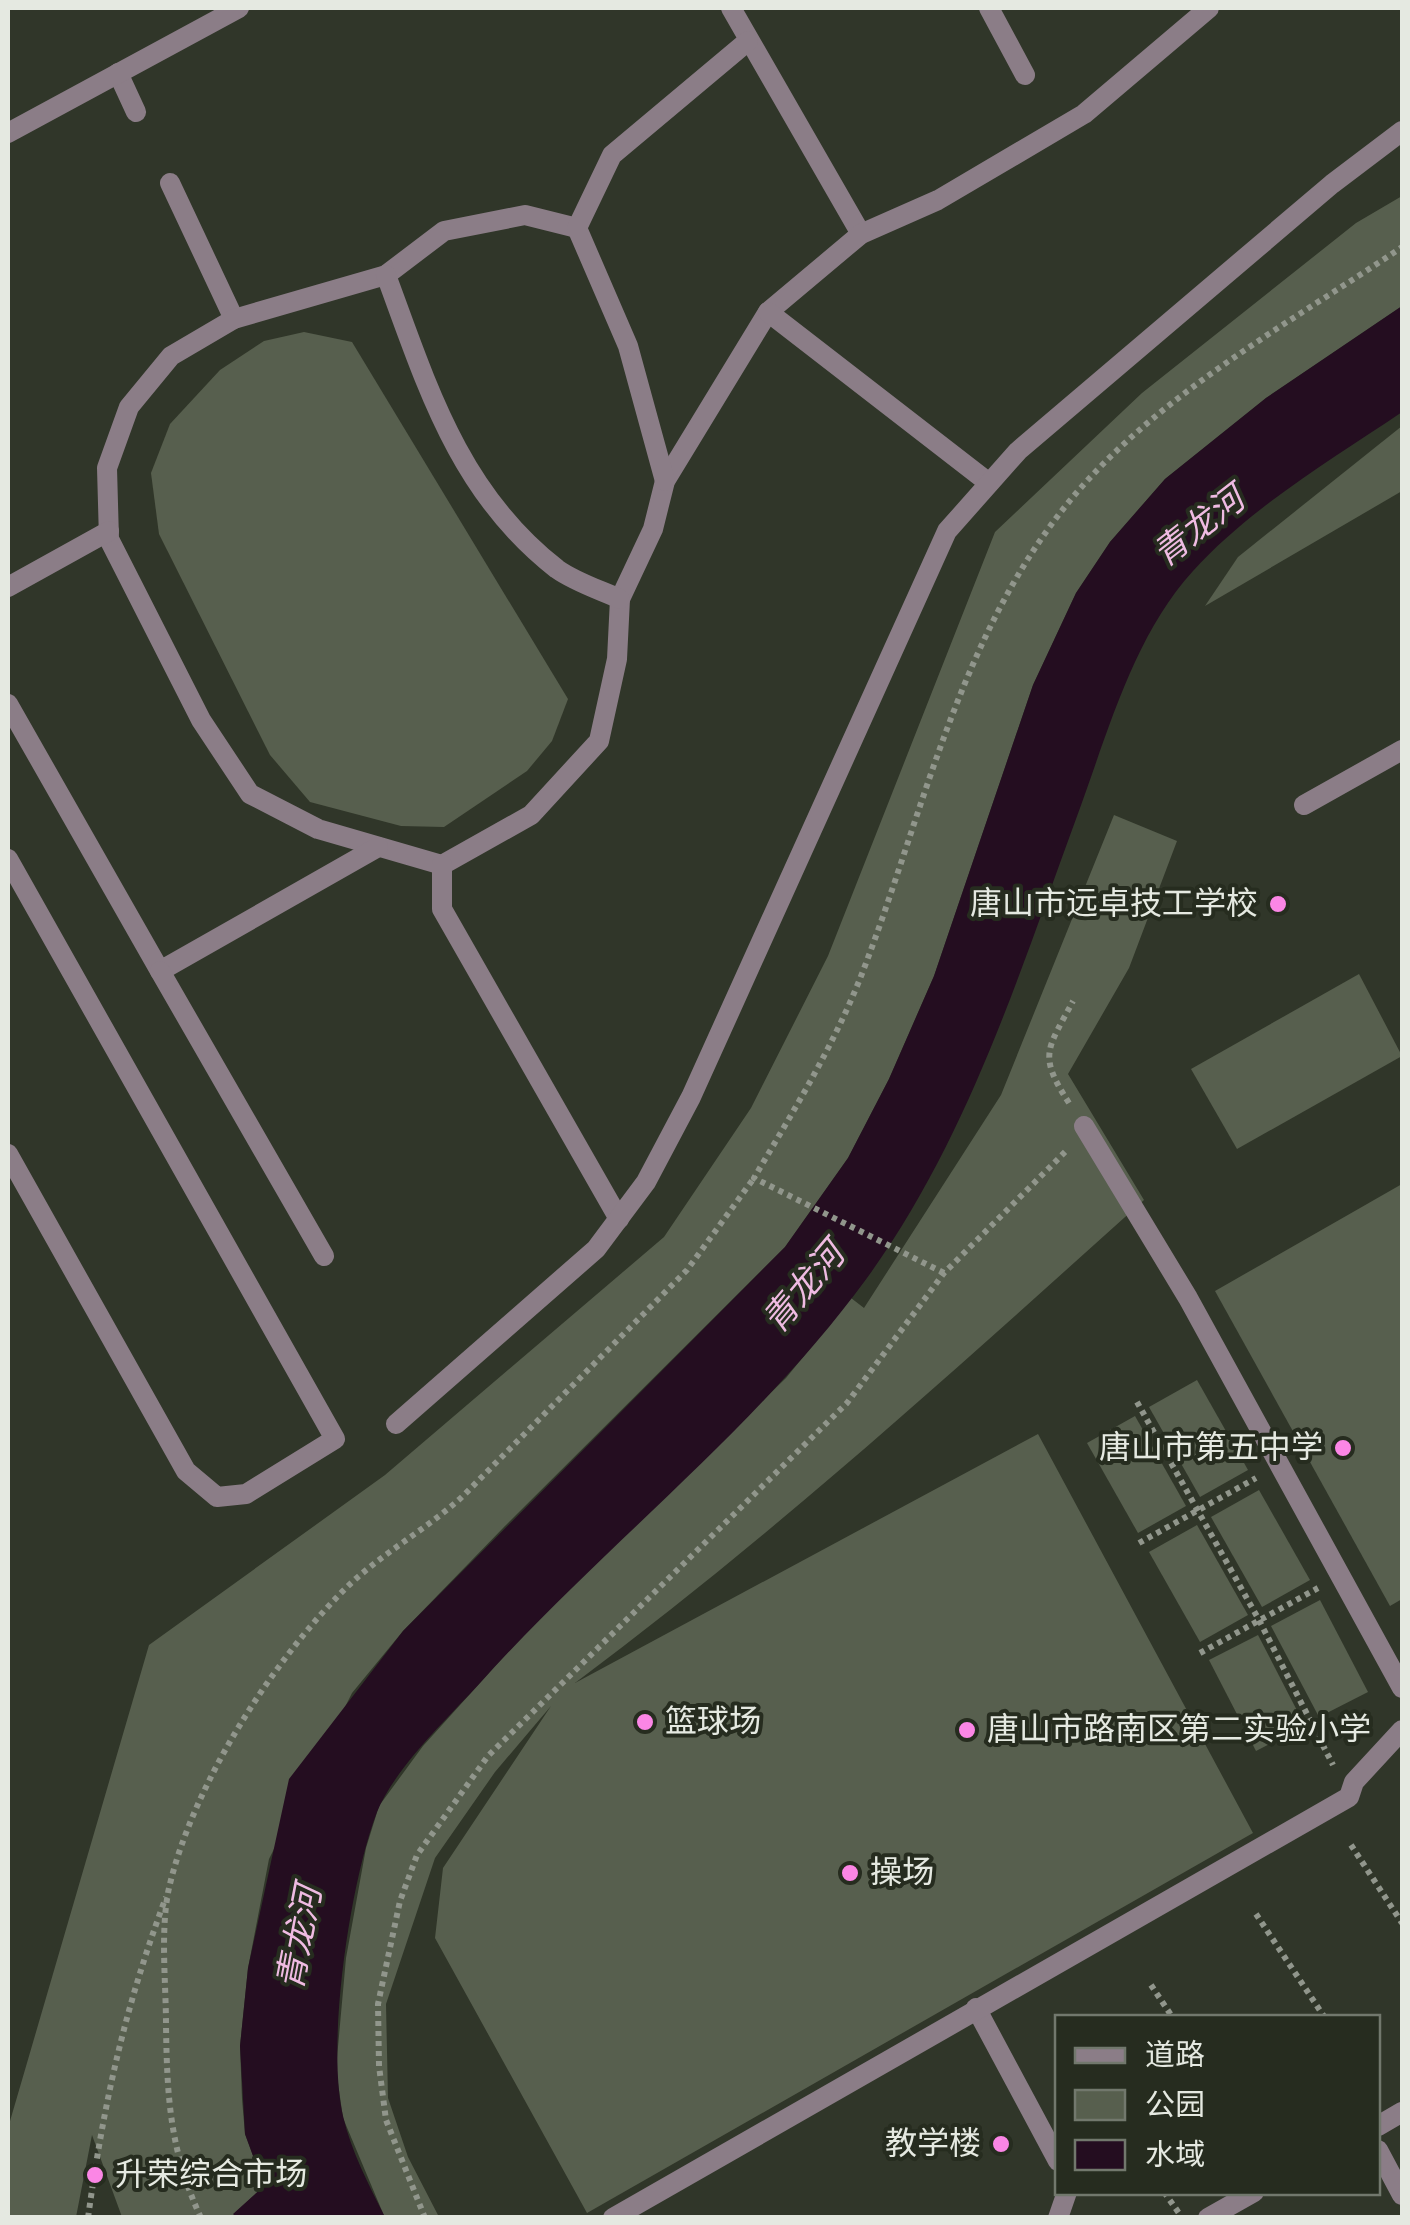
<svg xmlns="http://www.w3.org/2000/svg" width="1410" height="2225" viewBox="0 0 1410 2225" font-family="'Source Sans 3','Noto Sans SC',sans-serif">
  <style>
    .green { fill: #575f4e }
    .water { fill: #240d20 }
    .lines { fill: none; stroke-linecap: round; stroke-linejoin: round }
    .path { stroke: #91968c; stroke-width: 6; stroke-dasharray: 5 5; stroke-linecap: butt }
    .service { stroke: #8b7d87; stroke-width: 20 }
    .minor { stroke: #8b7d87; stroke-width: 20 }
    .poi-dot { fill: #fb86e5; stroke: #262c1f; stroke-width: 4 }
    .labels { text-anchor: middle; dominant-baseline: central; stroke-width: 8; stroke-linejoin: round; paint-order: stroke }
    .poi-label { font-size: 32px; fill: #e5e9e1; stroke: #262c1f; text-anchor: start }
    .water-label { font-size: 35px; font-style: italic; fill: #efbbe2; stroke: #262c1f }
  </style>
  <rect width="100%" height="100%" fill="#303629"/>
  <g class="green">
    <polygon points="1402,196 1402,306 1266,398 1165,479 1110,542 1076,593 1033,685 934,976 889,1079 848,1158 785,1247 504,1527 403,1631 352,1693 269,1859 248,1968 240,2046 242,2099 245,2134 264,2186 234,2214 236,2217 122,2217 92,2135 76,2217 8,2217 8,2128 149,1645 385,1475 664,1237 751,1108 828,956 995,532 1142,393 1356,223"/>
    <polygon points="304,332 352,342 568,699 552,741 527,771 444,827 401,826 310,802 270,755 159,534 151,473 170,424 220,370 264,341"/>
    <polygon points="1402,426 1402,491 1205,606 1238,557"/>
    <path d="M1114,815L1177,841L1129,968L1068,1074L1144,1200C958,1367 775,1534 575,1683L1038,1434L1253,1833L587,2213L435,1938L443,1868L551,1706L495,1772L435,1858L386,2004L388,2098L408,2157L439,2217L385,2218L343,2118L336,2069L346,1958L366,1848L379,1806L423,1746L545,1611L786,1378L851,1298L864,1308L1001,1095Z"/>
    <polygon points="1359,974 1402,1056 1237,1149 1191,1069"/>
    <polygon points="1402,1184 1402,1599 1390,1606 1215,1291"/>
    <polygon points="1197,1380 1248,1470 1200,1497 1149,1407"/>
    <polygon points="1135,1416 1186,1506 1138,1533 1087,1443"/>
    <polygon points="1259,1490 1310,1580 1262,1607 1211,1517"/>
    <polygon points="1197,1525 1248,1615 1200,1642 1149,1552"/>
    <polygon points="1320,1600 1368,1692 1319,1717 1271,1626"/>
    <polygon points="1258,1635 1305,1726 1256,1751 1209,1660"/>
  </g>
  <path class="water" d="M1402,306V412C1331,460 1251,507 1193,571C1132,638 1107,736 1076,819C1018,977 967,1140 867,1278C757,1429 604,1545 480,1683C447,1719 395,1768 377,1812C350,1883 326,2042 343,2116C351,2151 369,2185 385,2217H236L233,2214L264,2186L245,2134L240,2046L248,1968L289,1779L403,1631L785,1247L848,1158L889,1079L934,976L1033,685L1076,593L1110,542L1165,479L1266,398Z"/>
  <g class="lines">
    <g class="path">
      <path d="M1069,1103C1037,1054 1048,1049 1073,1001"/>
      <path d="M944,1273L754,1178C794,1110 835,1044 863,971C921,820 956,652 1054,521C1141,403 1283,328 1402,247"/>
      <polyline points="1137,1402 1259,1620 1333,1765"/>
      <polyline points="1139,1543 1256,1478"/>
      <polyline points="1200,1653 1318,1588"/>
      <polyline points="1351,1845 1402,1923"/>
      <polyline points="1256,1914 1325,2018"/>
      <polyline points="1151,1985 1173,2018"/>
      <polyline points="1164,2192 1181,2216"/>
      <path d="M88,2218C104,2101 125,2007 166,1897"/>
      <path d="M201,2218C170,2151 167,2098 166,2025C166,1982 160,1930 169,1888C192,1788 268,1668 339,1595C376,1556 424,1532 464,1495L687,1270L754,1178"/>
      <polyline points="425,2218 386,2120 379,2066 378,2004 400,1901 417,1855 488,1756 847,1403 944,1273 1067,1150"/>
    </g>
    <g class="service">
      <polyline points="731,8 861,234"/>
      <polyline points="989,8 1025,75"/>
      <polyline points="118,73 136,112"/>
      <polyline points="170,183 234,319"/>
      <polyline points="577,228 525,215 444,231 386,275 234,319 171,356 129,407 107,468 109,539 201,720 250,794 318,829 442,865 531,815 599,741 617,659 620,599 653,529 665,481 768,312 861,234 938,200 1084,114 1209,8"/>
      <path d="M386,275C427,386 459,493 557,569C575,582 600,590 620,599"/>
      <polyline points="768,312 989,483"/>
      <polyline points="665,481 628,346 577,228 612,155 748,41"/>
      <polyline points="8,587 109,531"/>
      <polyline points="8,704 160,971 378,847"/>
      <polyline points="1304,805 1402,750"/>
      <polyline points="8,859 335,1439 246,1494 217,1497 186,1471 8,1154"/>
      <polyline points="442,865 442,909 619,1219"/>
      <polyline points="160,971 324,1256"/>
      <polyline points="1084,1126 1188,1298 1402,1688"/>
      <polyline points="396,1424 596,1249 646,1182 691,1097 947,531 1018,451 1332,184 1402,131"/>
      <polyline points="976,2008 1058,2161"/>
      <polyline points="613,2218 1349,1797 1354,1782 1402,1730"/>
      <polyline points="1058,2218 1067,2192"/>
    </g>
    <g class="minor">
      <polyline points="8,133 239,8"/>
      <polyline points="1378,2126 1402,2112"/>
      <polyline points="1378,2150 1402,2195"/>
      <polyline points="1208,2218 1254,2192"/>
    </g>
  </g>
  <g class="poi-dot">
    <circle cx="1278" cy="904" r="10"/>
    <circle cx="1343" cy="1448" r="10"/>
    <circle cx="645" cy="1722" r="10"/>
    <circle cx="967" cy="1730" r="10"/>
    <circle cx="850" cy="1873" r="10"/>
    <circle cx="1001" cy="2144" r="10"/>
    <circle cx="95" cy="2175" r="10"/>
  </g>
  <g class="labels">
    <g class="poi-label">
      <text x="1258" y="904" text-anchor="end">唐山市远卓技工学校</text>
      <text x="1323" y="1448" text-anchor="end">唐山市第五中学</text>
      <text x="665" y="1722">篮球场</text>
      <text x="987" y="1730">唐山市路南区第二实验小学</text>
      <text x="870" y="1873">操场</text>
      <text x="981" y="2144" text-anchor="end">教学楼</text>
      <text x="115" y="2175">升荣综合市场</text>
    </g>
    <g class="water-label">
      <text transform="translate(1199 527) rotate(-38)">青龙河</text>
      <text transform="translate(804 1288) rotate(-50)">青龙河</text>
      <text transform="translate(300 1938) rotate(-79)">青龙河</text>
    </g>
  </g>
  <rect width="1410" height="2225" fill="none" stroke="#e5e9e1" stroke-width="20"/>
  <rect x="1055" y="2015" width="325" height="180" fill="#262c1f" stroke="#72786d" stroke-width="2.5"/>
  <rect x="1075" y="2048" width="50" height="15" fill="#8b7d87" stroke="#72786d" stroke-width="2.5"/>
  <text x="1145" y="2065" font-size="30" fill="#e5e9e1">道路</text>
  <rect x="1075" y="2090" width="50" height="30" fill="#575f4e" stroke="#72786d" stroke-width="2.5"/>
  <text x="1145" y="2115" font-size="30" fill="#e5e9e1">公园</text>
  <rect x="1075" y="2140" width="50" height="30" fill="#240d20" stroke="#72786d" stroke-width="2.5"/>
  <text x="1145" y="2165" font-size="30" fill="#e5e9e1">水域</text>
</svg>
